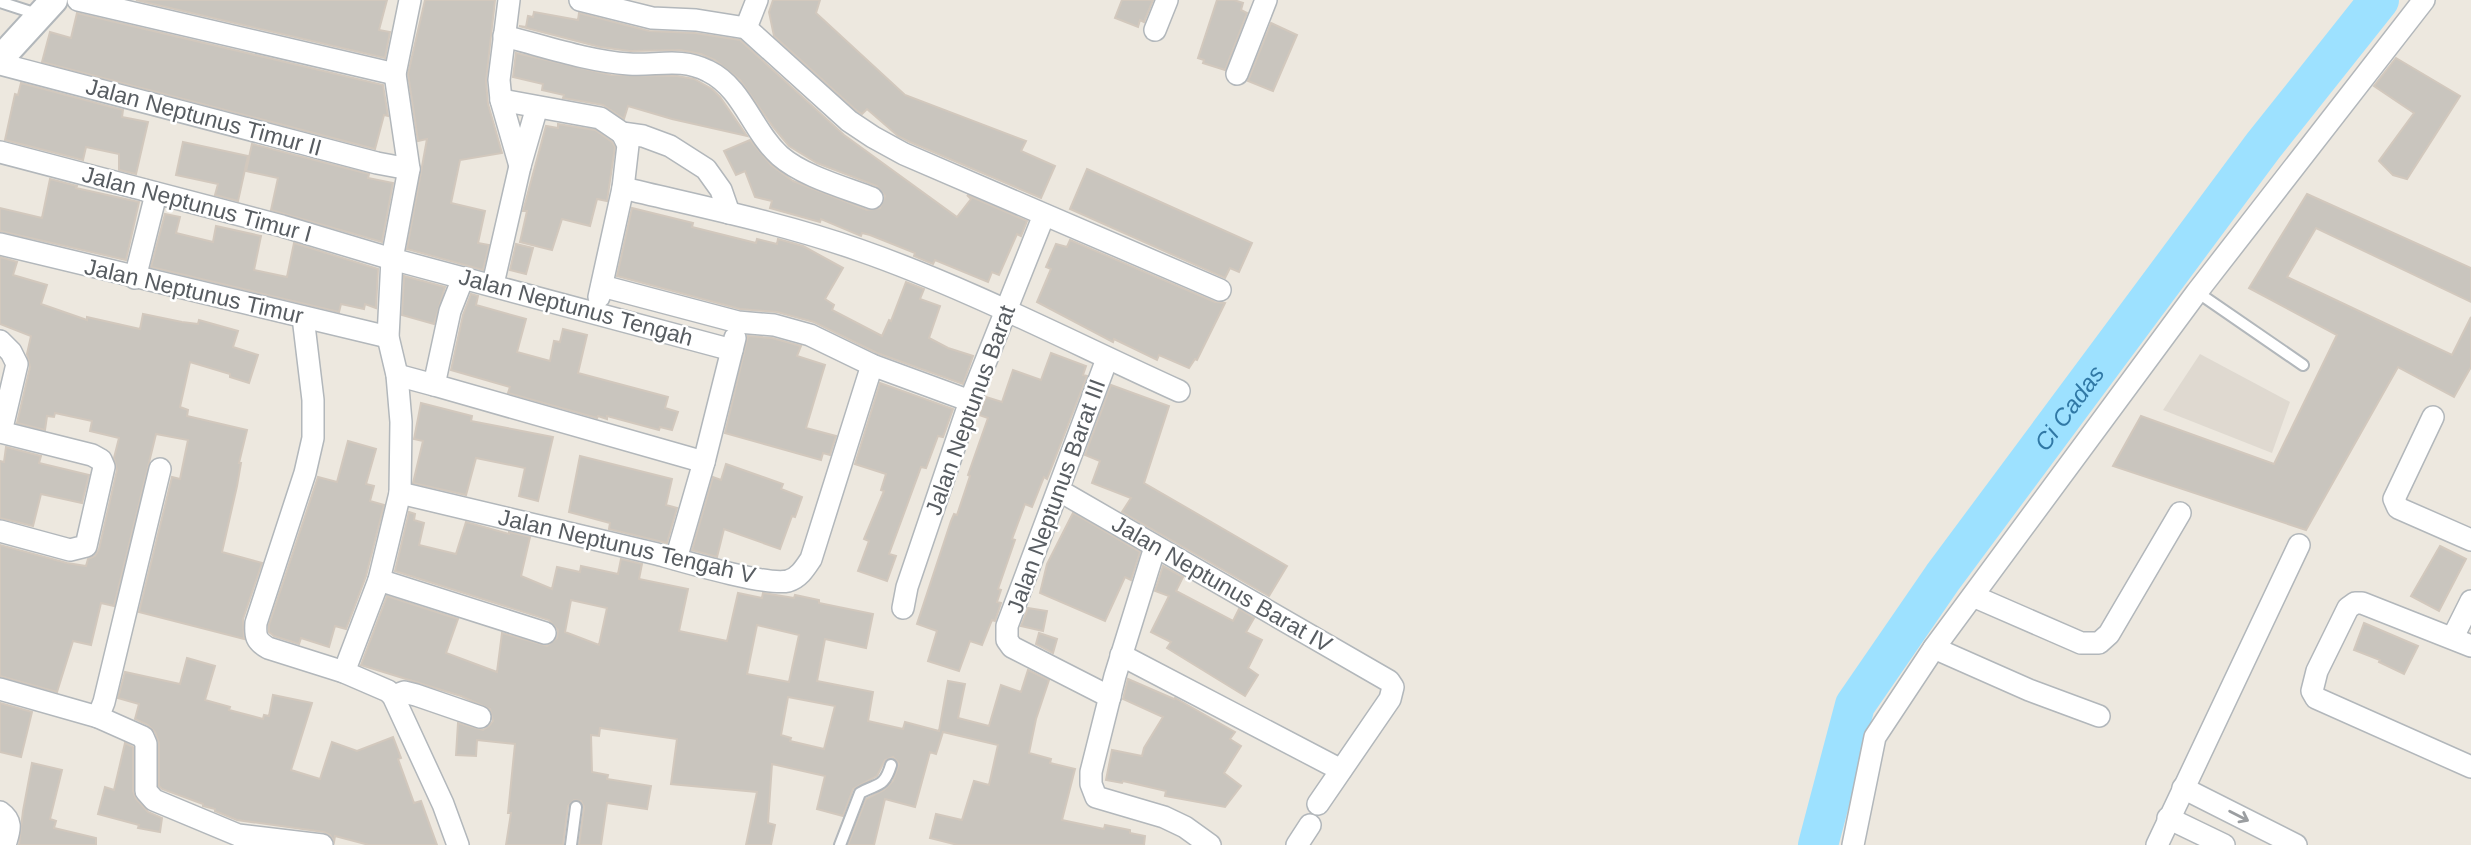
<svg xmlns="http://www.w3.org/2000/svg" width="2471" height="845" viewBox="0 0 2471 845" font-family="Helvetica,sans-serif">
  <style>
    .education { fill: #dfd9d0 }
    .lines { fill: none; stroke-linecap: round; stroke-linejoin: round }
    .river { stroke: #9de1ff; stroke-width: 40 }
    .building { fill: #c9c5be; stroke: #d2c8bd; stroke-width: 2; fill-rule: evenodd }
    .service-casing { stroke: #b2b7bb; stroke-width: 14 }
    .minor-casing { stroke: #b2b7bb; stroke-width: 24 }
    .tertiary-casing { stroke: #b2b7bb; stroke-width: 30 }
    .service { stroke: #fff; stroke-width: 10 }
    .minor { stroke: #fff; stroke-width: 21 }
    .tertiary { stroke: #fff; stroke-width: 26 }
    .oneway { stroke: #9b9ea1 }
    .labels { text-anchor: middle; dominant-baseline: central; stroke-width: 5; stroke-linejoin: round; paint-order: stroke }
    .street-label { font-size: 23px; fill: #585d62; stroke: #fff }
    .water-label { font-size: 24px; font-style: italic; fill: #3078a5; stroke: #fff }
  </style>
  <rect width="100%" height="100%" fill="#ede8df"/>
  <polygon class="education" points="2200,354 2290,402 2272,453 2163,410"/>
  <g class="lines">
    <path class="river" id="s1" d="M1818,845L1855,705L1943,577L2263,146L2379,0"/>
  </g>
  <g class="building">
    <polygon points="136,0 387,0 379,30 390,32 385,58"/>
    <polygon points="425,0 495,0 486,81 488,104 502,153 460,160 451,203 485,211 478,243 489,245 483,270 407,249 427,139 418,141 408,74"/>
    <polygon points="773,0 820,0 816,13 905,95 1026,141 1021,151 1055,166 1041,198 910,142 898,136 867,109 862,114 857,111 774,36 769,12"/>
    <polygon points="1122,0 1153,0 1144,22 1140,20 1138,27 1115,18"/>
    <polygon points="1217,0 1234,0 1243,3 1241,10 1247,13 1225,70 1203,63 1204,60 1198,58"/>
    <polygon points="534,12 578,20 579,13 649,31 695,33 740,40 844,135 957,217 971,199 967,195 1027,221 1021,236 1017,234 999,275 992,272 988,282 935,260 933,264 914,256 915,253 870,235 862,233 861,236 821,219 820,222 770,208 772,201 755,197 745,171 736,175 724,151 750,140 771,165 793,181 867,210 880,208 885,196 877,186 817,163 789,146 773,127 740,80 715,60 701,54 680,50 630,51 600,47 519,26 526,27 528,16 533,17"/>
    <polygon points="77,13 383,85 388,116 384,115 375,149 42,62 50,32 71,38"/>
    <polygon points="1271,23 1297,35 1273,91 1248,81"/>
    <polygon points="516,53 611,75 677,76 694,79 712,89 720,97 747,136 672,119 628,106 624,119 603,105 563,98 564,95 542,90 543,84 513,77"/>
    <polygon points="2396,58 2460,96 2407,179 2393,175 2379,161 2414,113 2374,86"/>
    <polygon points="21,83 123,110 122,117 148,122 136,174 119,170 119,154 86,147 83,160 5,140 15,94 18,95"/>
    <polygon points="558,124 595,130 612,142 615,147 607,201 597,199 590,226 562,219 552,250 520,242 527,211 523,211 546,126 558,128"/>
    <polygon points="183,142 248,156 238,201 215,195 218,184 176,175"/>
    <polygon points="252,144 369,174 368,178 393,183 382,242 271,210 278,178 246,171"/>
    <polygon points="1087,169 1252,243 1239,272 1230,268 1225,278 1070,209"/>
    <polygon points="50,179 77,186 76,188 139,202 126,260 0,231 0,208 42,218"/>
    <polygon points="2307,194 2471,268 2471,302 2316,228 2287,277 2452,355 2471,317 2471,367 2454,397 2398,367 2306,530 2113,466 2141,416 2274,464 2337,335 2249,288"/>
    <polygon points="632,208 693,223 692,227 756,243 757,239 777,244 778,239 803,246 843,268 825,299 834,305 832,310 882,336 889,320 891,321 906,282 924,289 920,299 940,306 929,338 948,348 973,356 963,384 877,353 814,322 777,312 740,309 617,276"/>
    <polygon points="165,214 180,217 176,233 213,242 216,226 261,236 254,270 287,277 294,243 378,269 376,308 365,304 364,309 341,304 339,312 151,267"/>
    <polygon points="1070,240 1215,302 1225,303 1197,360 1195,359 1189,368 1159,355 1157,360 1114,339 1113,342 1037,302 1051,269 1046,267 1056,244 1067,247"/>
    <polygon points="516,244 533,248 526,274 510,270"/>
    <polygon points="0,257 17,262 13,275 47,285 41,304 87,320 87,317 140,329 143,314 182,322 198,324 199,320 238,331 233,347 258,355 249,383 230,377 230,374 190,362 180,407 188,410 187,416 247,430 239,463 241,463 237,486 222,552 262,563 243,619 244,639 139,612 172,477 180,479 188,440 156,434 114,606 101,603 91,645 73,641 57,692 0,676 0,545 67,563 86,566 88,559 95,556 99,549 117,470 114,458 119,438 90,431 92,421 55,413 54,417 47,416 45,430 17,423 30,367 27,354 31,336 0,324"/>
    <polygon points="404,276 445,287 434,324 402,315"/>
    <polygon points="471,294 478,296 476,305 526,319 517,352 550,361 554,341 560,342 563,329 587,335 578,373 668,397 665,408 678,412 672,430 660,427 659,430 607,416 607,419 598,416 597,418 508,393 510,387 451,370 463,315"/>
    <polygon points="748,336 772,338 801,346 797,356 825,365 806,428 836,436 830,455 823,453 821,460 725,433"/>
    <polygon points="1051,353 1086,366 1083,375 1087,376 1047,479 1044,477 1032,507 1025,504 1012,539 1015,540 998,589 1001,590 997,602 1001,603 995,621 992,620 982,645 970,641 959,671 928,661 937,631 917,624 951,521 954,514 957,515 970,476 968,475 988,418 979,415 986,397 1002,402 1013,370 1041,380"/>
    <polygon points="880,383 953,409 943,437 938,436 926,468 921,467 889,554 896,556 887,581 858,571 869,541 864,539 884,491 881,490 886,474 855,464"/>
    <polygon points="1111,385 1169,406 1144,483 1287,566 1269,596 1122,512 1131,498 1092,483 1100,461 1085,455"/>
    <polygon points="421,403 472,416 471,421 553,437 538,501 519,496 525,468 476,458 466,495 413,483 423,441 414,439"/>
    <polygon points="348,441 376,449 366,484 374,486 370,501 384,505 366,576 346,629 335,626 329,647 301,638 299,644 274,636 269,632 269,625 318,477 337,482"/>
    <polygon points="6,447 41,456 39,463 89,475 82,503 41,494 33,526 0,518 0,461 4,462"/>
    <polygon points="580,456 672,479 666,505 677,508 667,543 609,529 610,523 569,512"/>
    <polygon points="726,464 783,484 781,489 802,497 795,517 792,516 780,549 724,529 717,557 692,550 713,477 721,480"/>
    <path d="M409,512L415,514L414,520L424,523L419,545L456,554L466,522L509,534V532L530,537L521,576L552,589L557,567L580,572L581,566L618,574L621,559L642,564L639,579L688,589L679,631L727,641L738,593L762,598L763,593L794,598L795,595L819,600V603L873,614L866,648L825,639L817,681L873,692L868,721L903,729L905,722L939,731L948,681L965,684L958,718L989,726L1001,685L1021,692L1028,670L1049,680L1036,719L1029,753L1051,759L1050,763L1075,769L1062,820L1104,829L1105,825L1130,830V833L1145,836L1144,845H958L930,838L936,814L962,820L974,781L989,785L998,745L943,732L936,754L930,752L915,807L885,799L874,845H848L866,799L884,790L893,781L899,764L893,757L885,760L877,776L853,789L843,816L817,809L825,776L772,764L768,823L775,825L771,845H746L757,792L671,784L677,739L600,728L599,736L591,735L592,772L608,775L607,779L651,786L647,809L607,803L601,845H579L584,807L581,801L574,800L568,806L563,845H506L511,813H508L515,744L477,740L476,756L456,755L458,723L483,730L489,726L493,721L490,709L461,696L361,665L387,596L458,619L446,653L497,672L502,633L547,646L557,638L558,630L549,620L395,571ZM571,600L607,608L599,645L565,632ZM757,625L799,635L789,682L747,674ZM788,697L835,706L824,749L790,741L791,738L781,735Z"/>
    <polygon points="1073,513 1140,552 1131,580 1125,577 1105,621 1040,593 1047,564"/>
    <polygon points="2440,546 2466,559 2439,611 2411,596"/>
    <polygon points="1163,566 1183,577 1176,591 1233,621 1239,609 1254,618 1246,632 1262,640 1248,668 1258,675 1245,696 1167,648 1171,642 1151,632 1169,596 1155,591"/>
    <polygon points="1028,608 1047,611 1043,631 1021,626"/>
    <polygon points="2364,623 2418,646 2404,674 2379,662 2380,660 2354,650"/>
    <polygon points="1039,633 1057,639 1053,653 1036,644"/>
    <polygon points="187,658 215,666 205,700 230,707 229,710 263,719 264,715 269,716 273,695 312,703 291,770 320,779 332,742 357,751 393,737 401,758 398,759 414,803 421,801 437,845 369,845 335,836 334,842 330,835 324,832 237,820 215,811 215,809 203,806 203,804 162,789 159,786 159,743 155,732 148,725 135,719 139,704 118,698 125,672 180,684"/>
    <polygon points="1128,679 1174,699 1175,698 1235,732 1230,739 1241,746 1224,773 1241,786 1225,807 1165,796 1166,791 1123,781 1122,783 1106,780 1112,750 1142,756 1144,748 1163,717 1123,699"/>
    <polygon points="0,703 32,712 21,757 0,752"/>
    <polygon points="125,743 133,747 133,791 136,799 148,812 162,818 160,832 138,828 139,825 98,814 105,787 114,790"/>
    <polygon points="32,763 62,770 50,819 56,821 54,828 96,838 96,845 19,845 23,811"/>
  </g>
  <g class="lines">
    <defs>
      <g id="service">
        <polyline points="0,2 37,14"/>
        <polyline points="2197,292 2303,365"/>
        <polyline points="571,845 576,807"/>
        <path d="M840,845L860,793C878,783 884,788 891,765"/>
      </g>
      <g id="minor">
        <polyline points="78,0 395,74"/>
        <polyline points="509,0 499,80 501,100 600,118 622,133 643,136 670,146 706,169 721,190 729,213"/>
        <polyline points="580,0 652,18 696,20 746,28 849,121 873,137 904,154 1220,290"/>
        <polyline points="746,28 757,0"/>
        <polyline points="1155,30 1167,0"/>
        <path d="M504,36C544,46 587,61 629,64C656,66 681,57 708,71C743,88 752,131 780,156C803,176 843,187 872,198"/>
        <polyline points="0,64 377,163 409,169"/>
        <polyline points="1237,74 1266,0"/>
        <polyline points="501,100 520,166"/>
        <polyline points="0,152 282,226 392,259 732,350"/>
        <path d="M623,188C702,207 782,223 859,250C968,288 1073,343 1179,391"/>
        <polyline points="0,244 388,337"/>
        <polyline points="135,278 156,194"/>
        <polyline points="493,284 520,166 537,107"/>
        <polyline points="602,286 738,322 774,325 810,335 872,365 970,401"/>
        <polyline points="599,297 623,188 628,145 622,133"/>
        <path d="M303,317L313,400V438L305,473L256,623C255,636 256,641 268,648L344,672L388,691L393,696L443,804L458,845"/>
        <polyline points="0,341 11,352 17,364 1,432"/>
        <polyline points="1107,359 1007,626 1007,640 1012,647 1110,697"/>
        <polyline points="397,375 434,385 450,311 463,278"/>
        <polyline points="434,385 704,462"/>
        <polyline points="2433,417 2394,499 2398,508 2471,540"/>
        <polyline points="0,432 92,455 101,460 104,467 86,546 70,550 0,531"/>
        <polyline points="1060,491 1389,681 1393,687 1390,699 1318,804"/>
        <path d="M400,493C486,513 572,533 657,554C682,561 766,586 788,581C799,578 805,568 811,559L872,365"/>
        <polyline points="1155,547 1115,676 1091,772 1091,784 1096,797 1164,817 1185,827 1210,845"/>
        <polyline points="676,559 704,462 735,338"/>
        <polyline points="379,580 545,633"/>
        <polyline points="1973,596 2081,643 2099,643 2109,634 2180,513"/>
        <polyline points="903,608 907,587 970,401 1044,215"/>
        <polyline points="2453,637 2471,601"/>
        <polyline points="2471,646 2362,603 2355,603 2348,608 2317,671 2312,691 2316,698 2471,767"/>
        <polyline points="1934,648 2029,690 2099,716"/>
        <polyline points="1121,655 1341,770"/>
        <polyline points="344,672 379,580 400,493 401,422 397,375 388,337 392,259 409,169 395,74 410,0"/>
        <polyline points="0,689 98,717 104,702 160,469"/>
        <polyline points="393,696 404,692 416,695 480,717"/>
        <polyline points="98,717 143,737 146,744 146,791 154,800 238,835 322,845"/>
        <polyline points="2183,788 2296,845"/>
        <path d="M0,812C14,822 9,831 5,845"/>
        <polyline points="2168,818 2224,845"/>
        <polyline points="1297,845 1310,825"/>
        <polyline points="1853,845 1875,737 1934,648 2197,292 2424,0"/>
        <polyline points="2157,845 2299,545"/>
      </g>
      <polyline id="tertiary" points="0,59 54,0"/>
    </defs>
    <use href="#service" class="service-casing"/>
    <use href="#minor" class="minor-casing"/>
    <use href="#tertiary" class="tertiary-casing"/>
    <use href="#service" class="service"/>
    <use href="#minor" class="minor"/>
    <use href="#tertiary" class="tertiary"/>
  </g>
  <defs><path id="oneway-shaft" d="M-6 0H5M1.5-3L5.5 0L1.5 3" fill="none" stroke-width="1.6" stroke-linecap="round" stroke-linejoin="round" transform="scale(1.75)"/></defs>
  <use class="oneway" href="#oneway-shaft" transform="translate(2239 816) rotate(27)"/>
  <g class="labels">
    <g class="street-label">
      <text transform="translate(204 117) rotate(15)">Jalan Neptunus Timur II</text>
      <text transform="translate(197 204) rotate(15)">Jalan Neptunus Timur I</text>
      <text transform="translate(194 291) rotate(13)">Jalan Neptunus Timur</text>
      <text transform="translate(576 307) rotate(15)">Jalan Neptunus Tengah</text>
      <text transform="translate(970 410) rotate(-70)">Jalan Neptunus Barat</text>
      <text transform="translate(1056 496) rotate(-70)">Jalan Neptunus Barat III</text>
      <text transform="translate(627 546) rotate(13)">Jalan Neptunus Tengah V</text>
      <text transform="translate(1222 584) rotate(30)">Jalan Neptunus Barat IV</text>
    </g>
    <g class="water-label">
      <text stroke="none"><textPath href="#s1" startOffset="511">Ci Cadas</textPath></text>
    </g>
  </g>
</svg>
